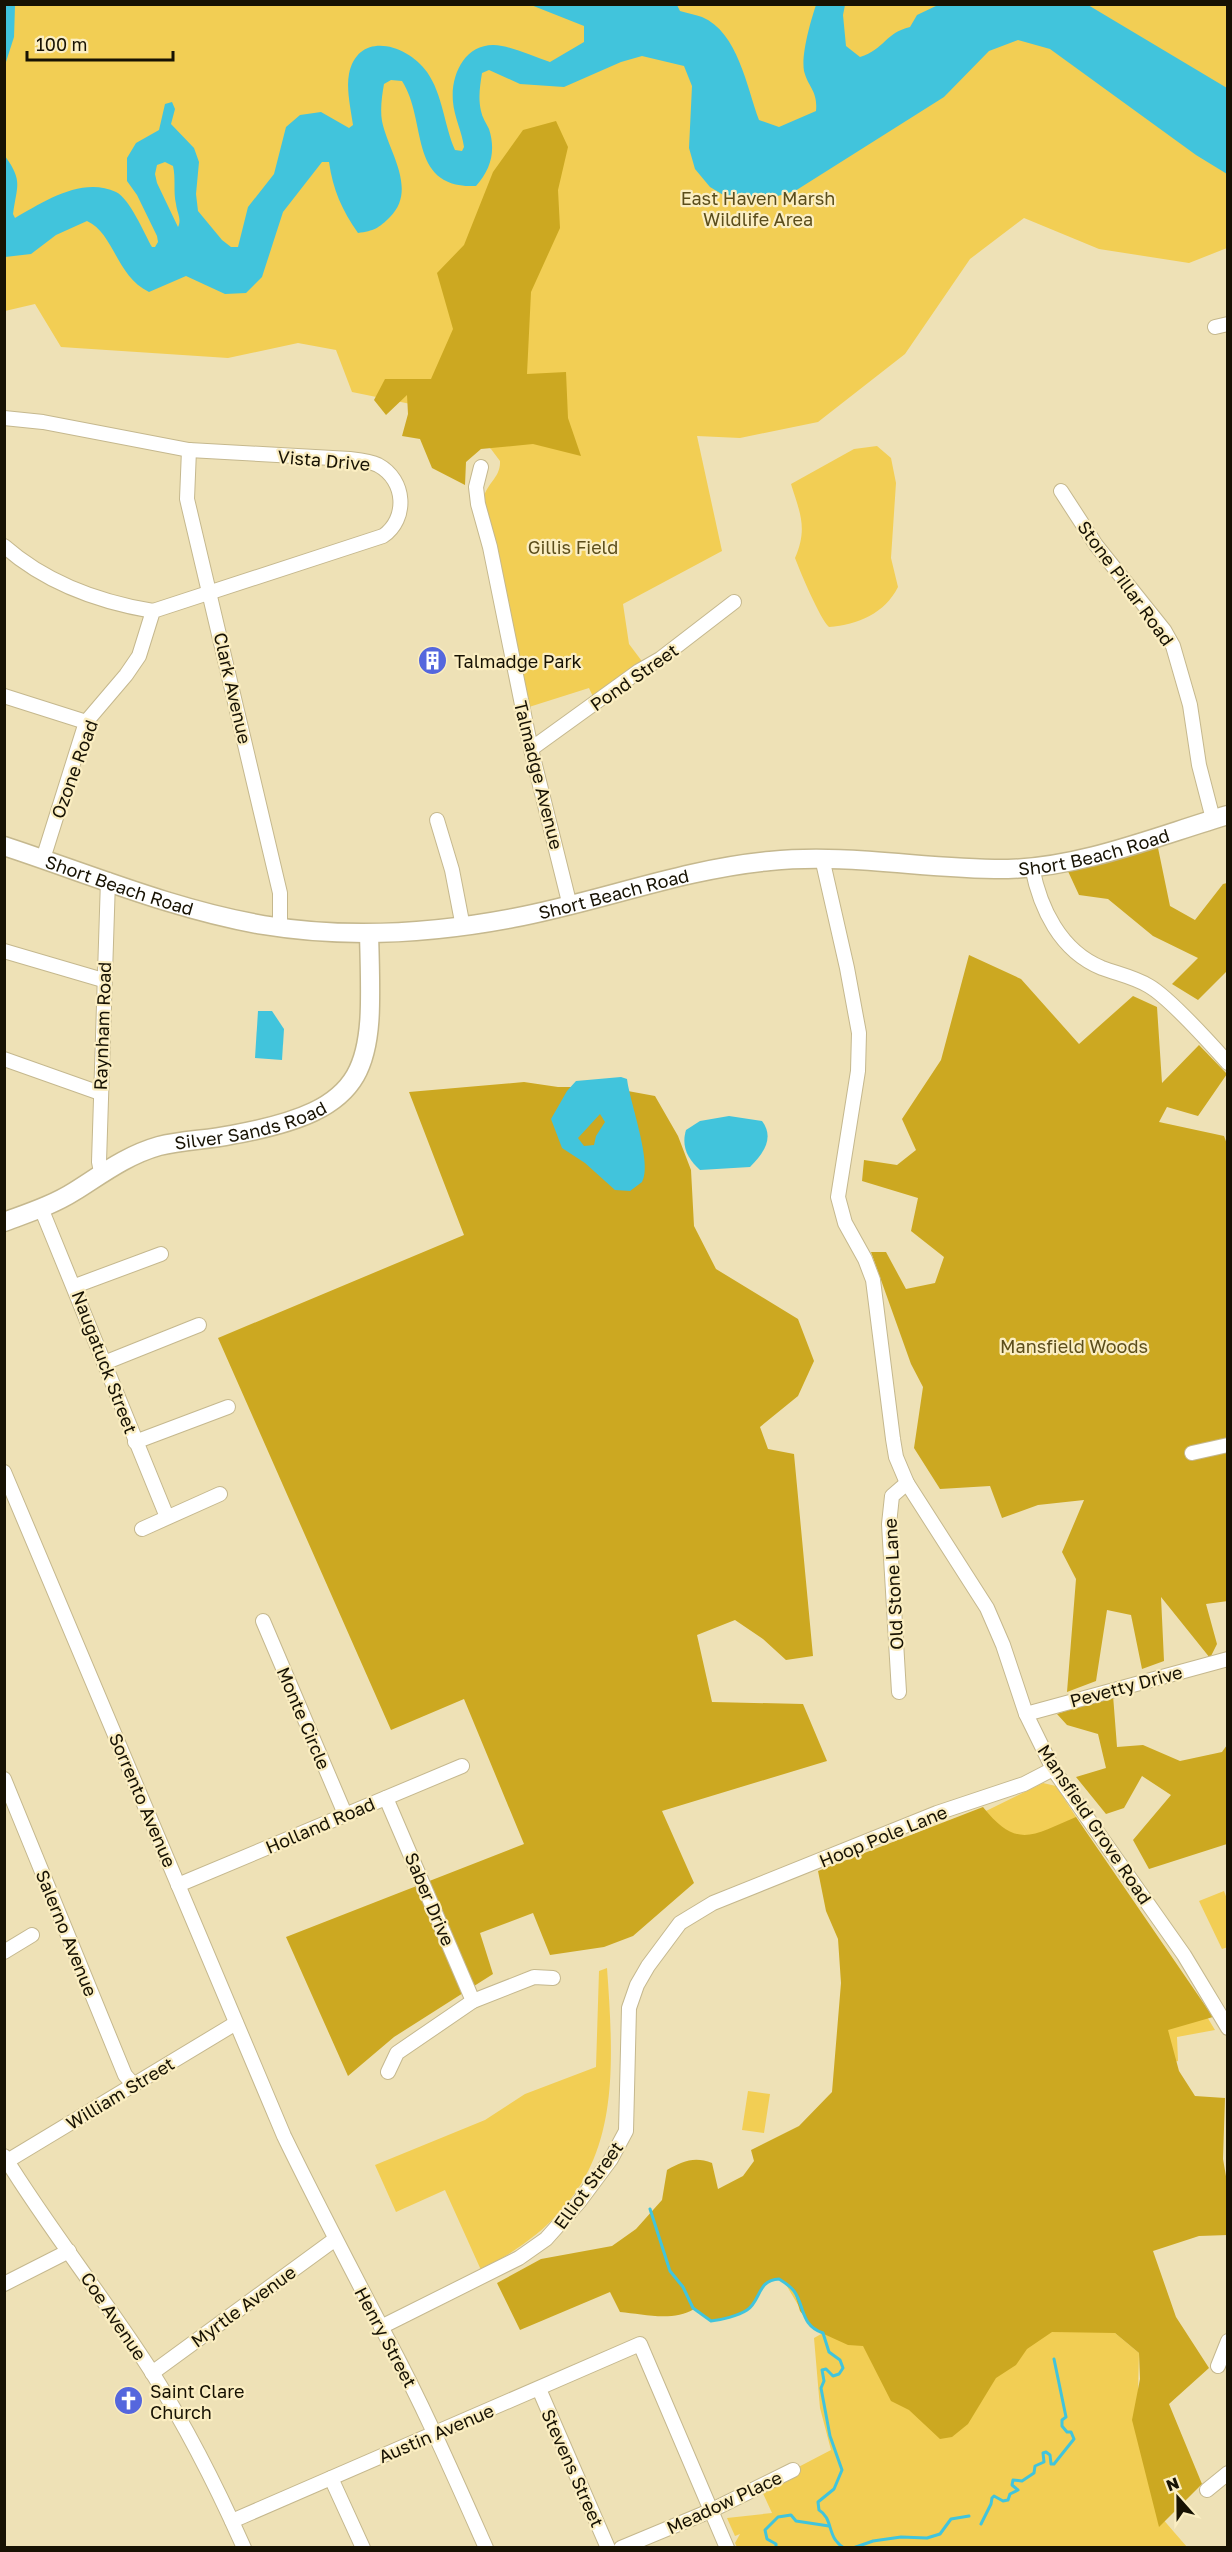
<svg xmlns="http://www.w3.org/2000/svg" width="1232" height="2552" viewBox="0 0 1232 2552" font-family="'Golos Text',sans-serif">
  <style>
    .green { fill: #f2ce54 }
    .forest { fill: #cca821 }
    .water { fill: #41c4dc; fill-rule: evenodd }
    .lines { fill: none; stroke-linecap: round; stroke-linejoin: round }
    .stream { stroke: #41c4dc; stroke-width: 3 }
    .minor-casing { stroke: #c5b88e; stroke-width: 16 }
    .major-casing { stroke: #c5b88e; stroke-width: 21 }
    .minor { stroke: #fff; stroke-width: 14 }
    .major { stroke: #fff; stroke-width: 18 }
    .labels { text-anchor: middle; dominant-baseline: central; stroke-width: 4.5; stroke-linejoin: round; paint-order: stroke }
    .park-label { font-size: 18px; fill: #5b4d1b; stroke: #fbeec2 }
    .street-label { font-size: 18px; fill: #171203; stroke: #fbeec2 }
    .poi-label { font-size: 18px; fill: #171203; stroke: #fbeec2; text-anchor: start }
  </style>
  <rect width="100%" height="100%" fill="#eee1b6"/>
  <g class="green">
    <path d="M4,5H1227V248L1189,263L1099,249L1024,218L970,259L905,354L818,422L740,438L697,436L722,551L623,604L629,644L644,664L594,699L589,688L529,707L483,501C485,484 501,478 500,461L491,449L440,410L352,392L336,350L298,343L228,358L61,347L35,304L5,311Z"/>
    <path d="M877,446L891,458L896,483L891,558L898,587C885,613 858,625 829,627C820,619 800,571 795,558C808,528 800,513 791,484L854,449Z"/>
    <polygon points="1043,1783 1056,1786 1115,1877 1166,1949 1215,2030 1177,2037 1178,2061 1156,2066 1115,2333 1139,2353 1138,2392 1161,2517 1187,2547 737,2547 735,2543 740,2534 735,2536 727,2518 772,2513 760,2487 831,2450 820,2408 814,2338 823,2333 810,2325 785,2283 890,2042 822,1879 988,1810"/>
    <polygon points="1224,1891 1227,1899 1228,1947 1222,1949 1199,1901"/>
    <path d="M607,1968C617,2106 618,2199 481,2270L445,2190L396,2212L375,2165L485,2120L525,2094L596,2067L599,1971Z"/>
    <polygon points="748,2091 770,2094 764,2133 742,2130"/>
  </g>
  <g class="forest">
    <polygon points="556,121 568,147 558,190 560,228 531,292 527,374 566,372 568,418 581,456 533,444 481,449 466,462 465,485 432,468 420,439 402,436 408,414 407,395 386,415 374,400 385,379 431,379 453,329 437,273 464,245 493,172 523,130"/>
    <polygon points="1157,843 1170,906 1195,920 1223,884 1227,883 1227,971 1198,1000 1172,984 1198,958 1153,936 1108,899 1079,895 1066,867"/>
    <polygon points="969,955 1021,979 1079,1044 1133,996 1157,1007 1162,1083 1199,1045 1227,1074 1198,1116 1167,1107 1159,1122 1224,1136 1227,1144 1228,1601 1206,1604 1217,1644 1210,1658 1161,1597 1164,1661 1142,1669 1131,1615 1107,1610 1096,1681 1067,1692 1076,1579 1062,1552 1084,1500 1038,1505 1002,1518 990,1486 940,1489 914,1448 923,1387 911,1364 871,1252 886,1252 906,1289 935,1283 944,1257 911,1231 918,1198 862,1181 864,1160 897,1165 916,1150 902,1119 941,1060"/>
    <polygon points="524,1082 558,1087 606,1087 655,1096 678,1136 691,1170 694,1226 716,1269 798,1319 814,1361 798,1396 760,1427 768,1449 794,1454 813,1656 786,1660 763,1639 735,1620 697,1635 712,1702 803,1704 827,1761 662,1811 694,1883 633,1936 604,1947 550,1955 533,1913 480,1933 493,1974 394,2037 348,2076 286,1937 524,1844 464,1699 391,1730 218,1338 464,1235 409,1092"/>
    <polygon points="1113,1695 1117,1747 1143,1745 1180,1761 1222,1752 1227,1745 1227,1844 1149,1869 1133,1840 1171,1795 1142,1776 1124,1808 1106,1814 1076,1777 1106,1768 1098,1734 1067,1725 1057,1714"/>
    <path d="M983,1807C1017,1850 1033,1835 1076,1817L1213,2017L1168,2030L1179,2071L1195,2096L1225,2098L1223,2159L1227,2182L1228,2235L1199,2236L1153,2251L1176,2317L1209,2368L1169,2404L1202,2484L1159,2527L1132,2420L1140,2379L1139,2353L1115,2333L1052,2332L1027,2349L1016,2365L996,2378L968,2424L952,2437L940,2439L909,2410L891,2401L863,2346L848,2345L815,2330L800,2311L794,2291L779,2279C758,2280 761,2301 747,2310C738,2316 721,2320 711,2321L694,2309C673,2322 643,2314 620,2312L610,2292L520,2330L497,2283L541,2259L612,2246L636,2229L662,2200L667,2170C682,2161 695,2156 712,2163L718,2189L743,2176L754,2161L751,2150L799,2126L832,2092L841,1983L838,1939L826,1911L818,1871Z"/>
  </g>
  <g class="water">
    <polygon points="5,4 15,5 14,37 5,65"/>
    <path d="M531,5H677L680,11C687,13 696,15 702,17C738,32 747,88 759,120L779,127L816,111C818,91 808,87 804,71C801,54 811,20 816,5H845L843,15L846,46L860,57C885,49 885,33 910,27L917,15L938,5H1088L1227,88V174L1196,155L1050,49L1018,40L989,51L944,97L795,191L753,203L730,199L710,187L695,169L689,148L692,86L684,66L642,56L621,62L564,87L520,84L489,70L482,73C480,86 478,98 481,111C482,117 486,123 489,129C496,151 491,169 476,186C407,189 428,121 402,81L391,80L384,84C382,95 380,110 382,121C388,151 418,189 390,217C379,228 374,231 358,233C342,210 333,190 329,162H322L283,212L262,277L246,293L225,294L186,276L149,292C116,276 114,233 87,221L56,235L31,254L5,257V156C23,181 17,185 13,214L15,218C43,202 82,176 116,192C130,199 144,233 152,247H155L158,242L157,236L137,195L127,181V158L136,143L159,130L165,104L172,102L175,109L171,124L194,148L199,162L196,194L198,211L222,240L231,247H238L248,207L274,174L286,127L300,115L321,112L349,128L353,125C351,110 346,89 349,74C358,30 407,44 427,72C443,95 444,125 455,150L462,151L464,147C462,132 454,116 453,102C450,72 468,39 502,46C518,49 534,57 550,62L584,42V26ZM165,162L173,166C176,179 173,191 176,204C177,213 182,219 178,227L157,183L155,174L157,165Z"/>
    <polygon points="258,1011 272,1011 284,1029 282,1060 255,1058"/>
    <path d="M621,1077L627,1079C630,1103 653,1164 642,1182L630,1191L615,1190L585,1163L562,1148L551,1119L567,1091L576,1081ZM600,1114L605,1122L596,1136L594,1145L584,1146L578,1138Z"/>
    <path d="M729,1116L762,1121C775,1138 763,1154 750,1167L700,1170C688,1159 681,1147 686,1130L700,1121Z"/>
  </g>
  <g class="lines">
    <g class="stream">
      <path d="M650,2209L670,2271L683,2287L693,2308L711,2321C721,2320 738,2316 747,2310C761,2301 757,2280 779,2279C784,2282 790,2286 794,2291C805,2306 800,2325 823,2333L829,2352L840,2360L843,2368L839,2374L833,2376L826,2369L822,2370L824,2381L821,2388L830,2436L842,2470L834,2489L818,2502L819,2510C834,2519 826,2537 844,2548"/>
      <polyline points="981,2524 991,2504 992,2498 994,2496 1003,2501 1008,2500 1010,2494 1018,2490 1012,2485 1013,2480 1022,2481 1034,2473 1035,2466 1044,2462 1043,2453 1046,2452 1050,2455 1051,2464 1054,2464 1074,2439 1071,2432 1067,2432 1062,2426 1062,2420 1066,2417 1054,2359"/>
      <polyline points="776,2548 776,2544 767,2539 765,2530 778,2517 791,2515 796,2521 829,2526"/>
      <polyline points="853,2548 873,2541 901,2537 927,2538 940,2534 951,2519 969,2516"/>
    </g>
    <defs>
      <g id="minor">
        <polyline points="1215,327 1228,324"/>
        <path d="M4,418L43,422L189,450L350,459C359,460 370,461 378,465C406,480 408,519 383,536L153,611L139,656L126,675L86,722L43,859"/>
        <polyline points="189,450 187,499 280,893 280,927"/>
        <polyline points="481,467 476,487 478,504 490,547 531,749 570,906"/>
        <polyline points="1061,491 1096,545 1164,630 1173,646 1190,705 1199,765 1213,819"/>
        <path d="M4,546C46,583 99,602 153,611"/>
        <polyline points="4,696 86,722"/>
        <polyline points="531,749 639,671 660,659 734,602"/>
        <polyline points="437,820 452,870 463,927"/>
        <polyline points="822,858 847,968 859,1033 858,1071 838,1197 845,1223 865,1259 873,1280 893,1439 896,1457 907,1483 987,1608 1003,1645 1026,1714 1053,1769 1184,1955 1228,2028"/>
        <path d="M1032,867C1040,908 1060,951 1102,968C1118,974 1134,977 1149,986C1170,998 1210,1043 1228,1063"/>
        <polyline points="4,951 103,980"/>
        <polyline points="4,1059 100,1093"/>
        <polyline points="101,1172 99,1162 108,880"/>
        <polyline points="41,1208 167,1517"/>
        <polyline points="75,1286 161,1254"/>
        <polyline points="104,1363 199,1325"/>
        <polyline points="135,1442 228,1407"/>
        <polyline points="1192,1453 1228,1445"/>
        <path d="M4,1472L284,2136C317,2204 352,2270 386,2336C423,2405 454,2476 486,2548"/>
        <polyline points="142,1529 220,1494"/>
        <polyline points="263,1621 345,1814"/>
        <polyline points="899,1692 889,1524 892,1496 907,1483"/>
        <polyline points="1026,1714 1228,1659"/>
        <polyline points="4,1779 125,2075 133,2084"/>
        <polyline points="386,1798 473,2001"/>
        <polyline points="178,1885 462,1766"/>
        <polyline points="4,1952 32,1935"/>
        <polyline points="388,2072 397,2053 473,2001 534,1977 553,1978"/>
        <path d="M4,2156C50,2231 106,2300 153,2374C188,2430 217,2487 244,2548"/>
        <polyline points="4,2163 236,2023"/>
        <polyline points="4,2284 69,2251"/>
        <polyline points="381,2327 519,2258 546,2239 579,2202 611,2159 626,2131 629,2008 637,1985 648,1966 680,1923 713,1903 937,1813 1024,1784 1053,1769"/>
        <polyline points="1218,2366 1228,2341"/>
        <polyline points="152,2373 334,2240"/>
        <polyline points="539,2389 608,2548"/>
        <polyline points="331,2478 363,2548"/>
        <polyline points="1207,2490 1228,2473"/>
        <polyline points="232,2521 640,2344 727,2548"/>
        <polyline points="621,2548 710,2511 793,2470"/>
      </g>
      <g id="major">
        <path id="s1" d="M4,846C89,874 175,910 263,925C347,939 429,934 513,918C599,902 682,869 770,861C850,853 929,870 1008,869C1083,867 1157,836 1228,815"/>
        <path id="s2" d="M4,1222C28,1213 53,1205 75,1191C102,1174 127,1155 159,1146C182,1140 207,1140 231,1135C376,1109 373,1067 369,934"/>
      </g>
    </defs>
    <use href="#minor" class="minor-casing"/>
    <use href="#major" class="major-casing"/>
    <use href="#minor" class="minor"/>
    <use href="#major" class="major"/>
  </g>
  <defs>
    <symbol id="building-disc" viewBox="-11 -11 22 22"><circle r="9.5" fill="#5567dd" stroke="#fbeec2"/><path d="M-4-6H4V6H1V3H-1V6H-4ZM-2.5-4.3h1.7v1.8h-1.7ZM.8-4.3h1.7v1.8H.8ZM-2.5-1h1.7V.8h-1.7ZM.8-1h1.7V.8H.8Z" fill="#fff"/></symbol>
    <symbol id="church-disc" viewBox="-11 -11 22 22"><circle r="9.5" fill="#5567dd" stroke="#fbeec2"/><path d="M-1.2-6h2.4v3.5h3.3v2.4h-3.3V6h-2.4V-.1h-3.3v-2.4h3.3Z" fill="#fff"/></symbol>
  </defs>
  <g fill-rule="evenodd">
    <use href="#building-disc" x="416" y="644" width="33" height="33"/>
    <use href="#church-disc" x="112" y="2384" width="33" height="33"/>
  </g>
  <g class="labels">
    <g class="park-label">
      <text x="758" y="198">East Haven Marsh<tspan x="758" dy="21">Wildlife Area</tspan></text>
      <text x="573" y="547">Gillis Field</text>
      <text x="1074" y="1346">Mansfield Woods</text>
    </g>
    <g class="street-label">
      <text transform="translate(324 460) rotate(5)">Vista Drive</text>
      <text transform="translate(1126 583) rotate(54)">Stone Pillar Road</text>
      <text transform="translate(634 677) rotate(-35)">Pond Street</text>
      <text transform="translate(233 688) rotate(77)">Clark Avenue</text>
      <text transform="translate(74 769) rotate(-70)">Ozone Road</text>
      <text transform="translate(539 775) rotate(76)">Talmadge Avenue</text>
      <text stroke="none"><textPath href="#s1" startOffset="1112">Short Beach Road</textPath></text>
      <text stroke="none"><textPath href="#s1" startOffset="122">Short Beach Road</textPath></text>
      <text stroke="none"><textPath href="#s1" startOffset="626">Short Beach Road</textPath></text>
      <text transform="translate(102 1026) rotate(-88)">Raynham Road</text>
      <text stroke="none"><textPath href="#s2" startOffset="267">Silver Sands Road</textPath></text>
      <text transform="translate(105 1362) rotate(69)">Naugatuck Street</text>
      <text transform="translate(893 1584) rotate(-93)">Old Stone Lane</text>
      <text transform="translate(1126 1686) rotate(-15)">Pevetty Drive</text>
      <text transform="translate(304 1718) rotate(67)">Monte Circle</text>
      <text transform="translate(143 1800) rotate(67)">Sorrento Avenue</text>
      <text transform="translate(1095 1824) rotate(56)">Mansfield Grove Road</text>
      <text transform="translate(320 1825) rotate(-23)">Holland Road</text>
      <text transform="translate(883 1836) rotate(-22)">Hoop Pole Lane</text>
      <text transform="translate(430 1899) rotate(67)">Saber Drive</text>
      <text transform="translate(67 1933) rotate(68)">Salerno Avenue</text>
      <text transform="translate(120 2093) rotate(-31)">William Street</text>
      <text transform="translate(588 2185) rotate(-54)">Elliot Street</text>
      <text transform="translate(243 2306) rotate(-36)">Myrtle Avenue</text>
      <text transform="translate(114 2316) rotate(56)">Coe Avenue</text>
      <text transform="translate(386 2337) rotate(62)">Henry Street</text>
      <text transform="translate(436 2433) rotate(-23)">Austin Avenue</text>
      <text transform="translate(573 2468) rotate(66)">Stevens Street</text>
      <text transform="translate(724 2502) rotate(-25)">Meadow Place</text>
    </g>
    <g class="poi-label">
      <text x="454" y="661">Talmadge Park</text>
      <text x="150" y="2391">Saint Clare<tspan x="150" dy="21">Church</tspan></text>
    </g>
  </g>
  <rect width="1232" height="2552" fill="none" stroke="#171203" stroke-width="12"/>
  <g transform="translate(1178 2498) rotate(339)" stroke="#fbeec2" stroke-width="4.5" paint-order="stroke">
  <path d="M0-4.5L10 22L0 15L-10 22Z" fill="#171203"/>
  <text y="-9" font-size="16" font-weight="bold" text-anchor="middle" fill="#171203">N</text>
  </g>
  <path d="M27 51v9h146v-9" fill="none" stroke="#171203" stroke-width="3"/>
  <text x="36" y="51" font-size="18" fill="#171203" stroke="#fbeec2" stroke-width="4.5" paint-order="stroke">100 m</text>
</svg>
